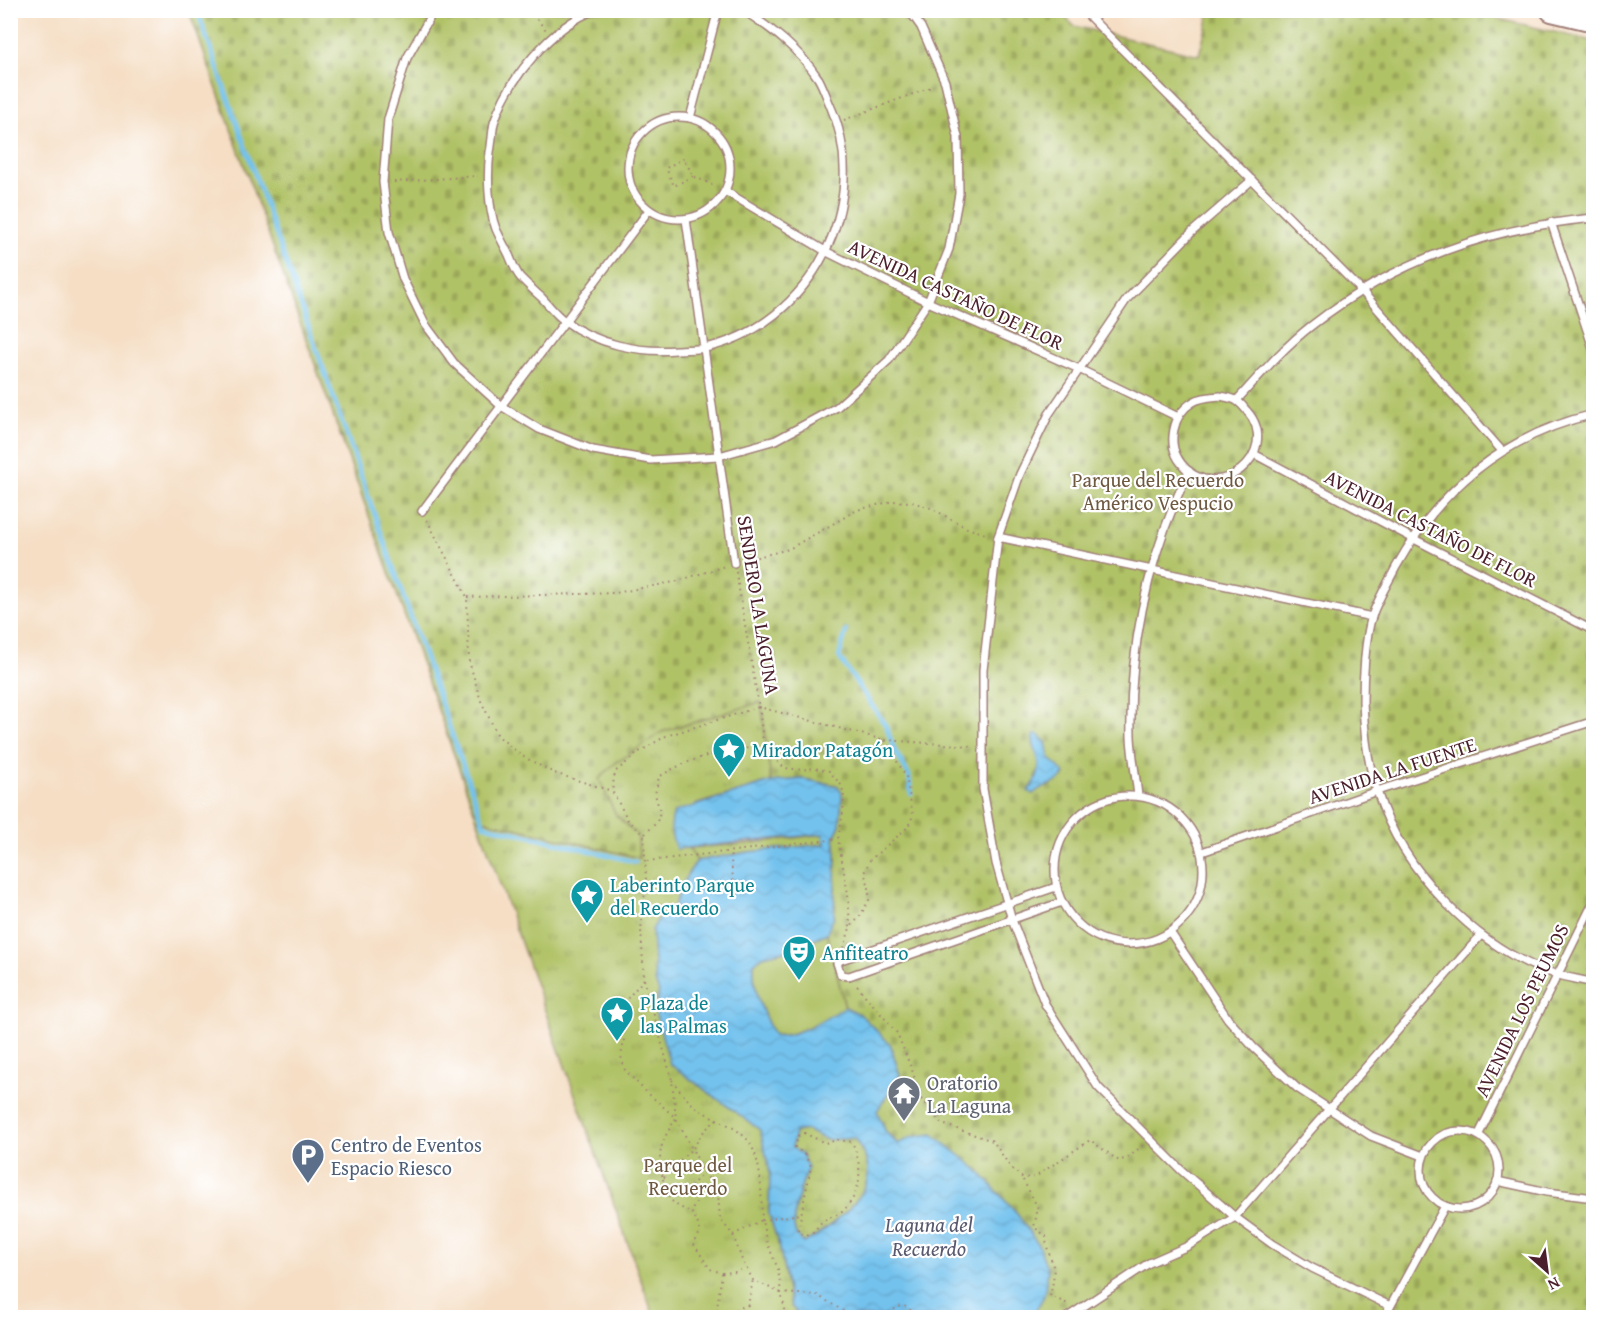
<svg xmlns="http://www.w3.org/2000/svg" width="1604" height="1328" viewBox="0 0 1604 1328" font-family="'Gentium Book Plus',serif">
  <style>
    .green { fill: #b0c266; stroke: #7d7048; stroke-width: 1.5 }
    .wetland { fill: url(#wetland-marsh); stroke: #7d7048; stroke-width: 1.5 }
    .cemetery { fill: url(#cemetery-stones); stroke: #7d7048; stroke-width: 1.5 }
    .park { fill: url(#park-tufts); stroke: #7d7048; stroke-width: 1.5 }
    .water { fill: url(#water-waves); stroke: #5e708c; stroke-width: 1.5; fill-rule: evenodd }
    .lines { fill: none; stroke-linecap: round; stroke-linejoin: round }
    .stream { stroke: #73c2ee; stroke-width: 4.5 }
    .lane-casing { stroke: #a07e78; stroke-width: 10 }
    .primary-casing { stroke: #a07e78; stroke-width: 26 }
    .path { stroke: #a07e78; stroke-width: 2; stroke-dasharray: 1.5 4.5; stroke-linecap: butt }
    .lane { stroke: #fff; stroke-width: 7 }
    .primary { stroke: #fff; stroke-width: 22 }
    .labels { text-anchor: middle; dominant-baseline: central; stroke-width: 4.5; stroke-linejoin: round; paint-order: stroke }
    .street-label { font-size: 20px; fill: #4a1f2b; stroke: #fff }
    .park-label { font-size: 20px; fill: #6e5840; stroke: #fff }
    .culture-label { font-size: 20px; fill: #0d838f; stroke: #fff; text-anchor: start }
    .worship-label { font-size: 20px; fill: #5b616d; stroke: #fff; text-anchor: start }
    .service-label { font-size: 20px; fill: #4e5e75; stroke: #fff; text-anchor: start }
    .water-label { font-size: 21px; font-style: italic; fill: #58586f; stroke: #fff }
  </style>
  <defs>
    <pattern id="wetland-marsh" width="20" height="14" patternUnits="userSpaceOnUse" patternTransform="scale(1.5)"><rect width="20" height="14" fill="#b0c266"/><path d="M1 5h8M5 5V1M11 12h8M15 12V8" fill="none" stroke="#99a659"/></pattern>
    <pattern id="cemetery-stones" width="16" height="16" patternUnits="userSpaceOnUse" patternTransform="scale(1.5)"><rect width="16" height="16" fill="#b0c266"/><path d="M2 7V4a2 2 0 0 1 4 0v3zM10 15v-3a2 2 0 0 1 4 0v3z" fill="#99a659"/></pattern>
    <pattern id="park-tufts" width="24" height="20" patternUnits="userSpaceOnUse" patternTransform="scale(1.5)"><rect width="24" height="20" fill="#b0c266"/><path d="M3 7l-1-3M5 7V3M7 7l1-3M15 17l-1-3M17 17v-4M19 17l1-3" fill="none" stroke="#99a659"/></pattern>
    <pattern id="water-waves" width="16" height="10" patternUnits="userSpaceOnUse" patternTransform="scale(1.5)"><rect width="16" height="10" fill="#73c2ee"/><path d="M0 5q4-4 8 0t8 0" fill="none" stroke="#65a6cc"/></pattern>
  </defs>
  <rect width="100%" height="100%" fill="#fff"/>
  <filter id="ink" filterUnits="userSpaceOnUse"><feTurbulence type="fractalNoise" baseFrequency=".0167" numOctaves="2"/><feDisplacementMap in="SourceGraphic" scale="12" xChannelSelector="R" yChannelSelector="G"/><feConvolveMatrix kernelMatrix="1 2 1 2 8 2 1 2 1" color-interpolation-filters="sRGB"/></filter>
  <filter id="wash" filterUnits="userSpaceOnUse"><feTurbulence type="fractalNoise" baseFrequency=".008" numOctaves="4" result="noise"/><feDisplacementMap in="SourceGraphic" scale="24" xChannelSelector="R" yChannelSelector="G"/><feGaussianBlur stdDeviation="1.35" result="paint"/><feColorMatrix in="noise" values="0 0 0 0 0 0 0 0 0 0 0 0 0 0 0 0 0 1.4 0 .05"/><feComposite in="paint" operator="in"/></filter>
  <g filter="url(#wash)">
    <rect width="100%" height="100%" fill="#f5dec4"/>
    <g class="green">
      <polygon points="824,834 825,845 749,852 697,861 689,848 745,844"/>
      <path d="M827,933L845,1007C827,1017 794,1039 774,1035C762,1013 752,987 754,963L762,956L792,949Z"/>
    </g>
    <path class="wetland" d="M806,1130L827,1140L854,1138C861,1148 868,1159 868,1172C869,1200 825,1230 804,1243C799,1238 795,1234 794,1227C792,1215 803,1179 808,1167L792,1147L795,1131Z"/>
    <polygon class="cemetery" points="1058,10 1074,26 1199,55 1210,11 1461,10 1593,41 1593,1317 1028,1317 1034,1313 912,1137 898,1144 886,1132 876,1111 900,1075 860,1014 845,1007 827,933 834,916 836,852 834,837 840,825 830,784 803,779 771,782 761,703 662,732 616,815 638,836 639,858 477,819 189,11"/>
    <polygon class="park" points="761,702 771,782 697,804 676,849 689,848 697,861 687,875 673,908 659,918 655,980 659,992 655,1011 690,1079 761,1130 770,1172 769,1214 780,1249 791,1306 800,1317 654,1317 477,819 639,858 638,836 616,815 599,779 613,765 662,732"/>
    <g class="water">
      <path d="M1037,734L1046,742L1049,757L1065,774C1055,788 1045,782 1033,794L1028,791C1037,781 1042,768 1037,755C1035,747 1032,745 1033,736Z"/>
      <path d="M803,779L838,786L842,794L840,825L834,837L836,852L834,916L827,933L792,949L763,956L754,963C752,987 762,1013 774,1035C793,1040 828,1017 845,1007L860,1014L890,1044L900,1075L877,1111L886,1132L898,1144L912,1137L933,1134L977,1169L1018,1215L1039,1246L1048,1271L1044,1296L1034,1313L1028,1317H800L791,1306L780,1249L769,1214L770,1172L760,1130L670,1064L655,1011L659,992L655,980L652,930L659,918L673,908L687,875L697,861L749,852L825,844L823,834L676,849C671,836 669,826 674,812L771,782ZM806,1130L827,1140L854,1138C861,1148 868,1159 868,1172C869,1200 825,1231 804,1243C799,1238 795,1234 794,1227C792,1215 803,1179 808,1167L802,1155L792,1147L795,1132Z"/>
    </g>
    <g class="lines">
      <g class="stream">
        <polyline points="197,10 484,825 636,862"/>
        <polyline points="846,631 839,657 886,726 895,751 909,775 911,794"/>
      </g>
    </g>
  </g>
  <g filter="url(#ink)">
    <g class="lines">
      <defs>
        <g id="lane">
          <polyline points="434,10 407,58 388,119 383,182 389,232 403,279 425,324 454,363 501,406 539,429 593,450 650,460 719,456 776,440 837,407 889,360 928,302 949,249 959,194 958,137 945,82 921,27 909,10"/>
          <path d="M595,10C552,26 507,80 494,123C492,132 492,143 490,152C487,174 488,208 496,229C500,238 505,247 509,255C512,262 515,271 520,277C527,284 534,291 541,297C549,305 556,315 565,321C596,344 639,353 676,350C686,349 696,350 705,348C811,325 874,203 830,105C826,96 823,86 818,78C799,49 772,29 743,10"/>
          <polyline points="1083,10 1361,290 1502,451"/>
          <circle cx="679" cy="168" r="51"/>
          <polyline points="690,118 718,10"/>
          <polyline points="1252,180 1193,231 1127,299 1049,414 1020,474 998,537 983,670 983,789 996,863 1012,920 1045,1004 1098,1087 1181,1170 1235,1217 1272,1244 1312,1268 1390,1306"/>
          <polyline points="725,191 827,252 928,302 1079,369 1178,417"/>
          <polyline points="686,219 734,563"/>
          <polyline points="1551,222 1594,351"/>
          <path d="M1220,396C1225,397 1233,398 1237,401C1241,403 1244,408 1247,411C1284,453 1215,508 1181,463C1166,444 1173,414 1193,402C1201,397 1210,397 1220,396Z"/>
          <path d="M1237,400C1260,375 1284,347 1311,326C1395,260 1488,228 1594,218"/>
          <path d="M1594,414C1505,435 1440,488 1396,567C1388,583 1378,599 1372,616C1365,638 1363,678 1363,701C1364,732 1367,762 1377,791C1402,871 1477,950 1558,975C1570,978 1582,980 1594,983"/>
          <polyline points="1254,454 1412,538 1594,631"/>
          <polyline points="422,511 649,210"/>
          <polyline points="998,537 1372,617"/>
          <path d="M1138,796C1136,777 1132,757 1131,737C1129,645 1149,554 1189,471"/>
          <circle cx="1129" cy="870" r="74"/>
          <polyline points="1202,852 1377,791 1594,721"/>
          <polyline points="1056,887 841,960 837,963 841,975 849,976 1062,902"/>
          <polyline points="1170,932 1228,1019 1254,1048 1297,1088 1371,1136 1423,1156"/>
          <circle cx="1460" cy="1170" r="39"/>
          <polyline points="1479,1134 1594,901"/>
          <polyline points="1497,1181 1547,1192 1594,1198"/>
          <polyline points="1066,1318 1149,1263 1188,1246 1235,1217 1481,935"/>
          <polyline points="1384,1318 1445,1206"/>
        </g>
        <polyline id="primary" points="1552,10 1594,20"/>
      </defs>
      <use href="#lane" class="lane-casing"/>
      <use href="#primary" class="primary-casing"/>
      <g class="path">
        <polyline points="529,10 546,30"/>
        <polyline points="844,120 934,86"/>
        <polyline points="693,176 674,186 666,168 684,158 693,176 717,187"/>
        <polyline points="394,182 478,176"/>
        <polyline points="427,520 467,597 469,661 481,701 498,736 522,756 554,773 612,791"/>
        <polyline points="745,560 789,549 857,510 893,501 912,502 931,508 967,528 989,535"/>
        <polyline points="736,572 759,707 666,736 639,752 615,772 612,791 628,820 644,835 646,881 641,930 644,979 672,1080 676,1118 704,1172 718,1193 720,1219 733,1235 742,1260 753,1280 781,1293 787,1318"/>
        <polyline points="467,597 615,593 674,582 725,566"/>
        <polyline points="764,750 759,707 884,740 972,746"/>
        <path d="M645,834L657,822L660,812L655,794L659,777C690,757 722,751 758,747L764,750L785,768L802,770L814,768L829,771L842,786L844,798L843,812L838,839L848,894L850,928"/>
        <polyline points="647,861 838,839"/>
        <polyline points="723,888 734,888 730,851"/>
        <polyline points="844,948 850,928 860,916 869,900 869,886 864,873 870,860 907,828 913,816 906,776 884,740"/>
        <path d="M644,979L622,1005L615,1023L624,1041L621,1056L625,1070L643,1089L676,1118C662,1141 656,1150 663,1179L671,1168L693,1148L704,1131L717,1119"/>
        <polyline points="857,986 897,1033 912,1070 921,1099 942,1124 993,1141 1011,1168 1023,1178 1035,1177 1090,1140 1119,1161 1129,1157 1143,1145"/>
        <path d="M672,1080C680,1091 689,1103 700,1110C716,1120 739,1127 750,1143C763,1166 761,1195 762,1220L801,1214"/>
        <path d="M804,1133L825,1143L838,1140L852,1142C863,1166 863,1192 842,1212C838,1216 830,1216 825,1220C815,1225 818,1234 803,1235L798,1230L811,1166L804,1154L795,1147L798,1136Z"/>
        <polyline points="704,1172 691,1186 696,1202 691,1212 697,1221 700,1233 693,1243 710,1269 722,1273 717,1308 719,1315 748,1305 753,1280"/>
        <path d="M663,1179C667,1199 672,1205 691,1212"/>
        <path d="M1023,1180L1038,1208L1034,1227L1046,1236C1046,1250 1050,1253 1053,1266C1055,1275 1052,1287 1050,1296L1068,1304"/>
        <polyline points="733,1235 762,1220 766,1240 778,1269 781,1293 817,1295 845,1312 861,1314 860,1317 869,1318"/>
        <polyline points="722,1273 737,1272 744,1268"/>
        <polyline points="878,1318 903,1305 916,1314 914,1318"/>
      </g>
      <use href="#lane" class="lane"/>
      <use href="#primary" class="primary"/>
    </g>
  </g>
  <defs>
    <symbol id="sight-pin" viewBox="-11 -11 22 30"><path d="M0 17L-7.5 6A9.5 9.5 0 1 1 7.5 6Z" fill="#0f9aa8" stroke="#fff"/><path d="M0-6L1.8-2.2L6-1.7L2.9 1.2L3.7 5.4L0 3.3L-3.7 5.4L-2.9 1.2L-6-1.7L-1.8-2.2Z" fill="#fff"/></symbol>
    <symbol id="theatre-pin" viewBox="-11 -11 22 30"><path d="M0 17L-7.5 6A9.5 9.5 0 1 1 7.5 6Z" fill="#0f9aa8" stroke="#fff"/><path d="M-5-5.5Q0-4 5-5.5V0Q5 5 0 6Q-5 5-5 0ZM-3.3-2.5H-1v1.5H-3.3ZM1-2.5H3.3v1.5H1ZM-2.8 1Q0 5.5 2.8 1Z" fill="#fff"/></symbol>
    <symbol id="temple-pin" viewBox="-11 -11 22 30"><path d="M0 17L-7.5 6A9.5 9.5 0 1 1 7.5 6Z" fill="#6b7280" stroke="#fff"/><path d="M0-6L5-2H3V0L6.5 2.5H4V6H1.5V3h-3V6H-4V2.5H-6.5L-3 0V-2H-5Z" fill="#fff"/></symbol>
    <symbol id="parking-pin" viewBox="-11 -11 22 30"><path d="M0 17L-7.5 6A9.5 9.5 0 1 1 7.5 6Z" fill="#5c6f8a" stroke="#fff"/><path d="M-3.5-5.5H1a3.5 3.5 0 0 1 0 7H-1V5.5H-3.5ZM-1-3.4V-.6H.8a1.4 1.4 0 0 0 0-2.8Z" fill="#fff"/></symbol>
  </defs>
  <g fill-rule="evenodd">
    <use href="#sight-pin" x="710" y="730" width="38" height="52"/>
    <use href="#sight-pin" x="568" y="876" width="38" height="52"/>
    <use href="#theatre-pin" x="780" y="933" width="38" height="52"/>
    <use href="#sight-pin" x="598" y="994" width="38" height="52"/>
    <use href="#temple-pin" x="885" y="1074" width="38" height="52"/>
    <use href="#parking-pin" x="289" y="1136" width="38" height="52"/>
  </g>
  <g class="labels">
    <g class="street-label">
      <text transform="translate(956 294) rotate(25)">AVENIDA CASTAÑO DE FLOR</text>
      <text transform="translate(1431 528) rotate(27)">AVENIDA CASTAÑO DE FLOR</text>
      <text transform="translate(759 605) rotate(81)">SENDERO LA LAGUNA</text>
      <text transform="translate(1392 770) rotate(-18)">AVENIDA LA FUENTE</text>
      <text transform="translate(1521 1010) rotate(-64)">AVENIDA LOS PEUMOS</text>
    </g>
    <g class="park-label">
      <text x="1158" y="479">Parque del Recuerdo<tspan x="1158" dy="23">Américo Vespucio</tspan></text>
      <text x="688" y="1164">Parque del<tspan x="688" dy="23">Recuerdo</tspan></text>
    </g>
    <g class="culture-label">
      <text x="752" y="749">Mirador Patagón</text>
      <text x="610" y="884">Laberinto Parque<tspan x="610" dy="23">del Recuerdo</tspan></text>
      <text x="822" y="952">Anfiteatro</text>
      <text x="640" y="1002">Plaza de<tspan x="640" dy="23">las Palmas</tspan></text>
    </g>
    <g class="worship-label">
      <text x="927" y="1082">Oratorio<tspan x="927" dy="23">La Laguna</tspan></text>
    </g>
    <g class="service-label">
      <text x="331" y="1144">Centro de Eventos<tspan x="331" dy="23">Espacio Riesco</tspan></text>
    </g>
    <g class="water-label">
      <text x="929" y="1224">Laguna del<tspan x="929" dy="24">Recuerdo</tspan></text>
    </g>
  </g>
  <rect width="1604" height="1328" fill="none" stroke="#fff" stroke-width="36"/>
  <g transform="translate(1547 1271) rotate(152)" stroke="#ffffff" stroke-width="4.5" paint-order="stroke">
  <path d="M0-4.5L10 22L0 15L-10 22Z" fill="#4a1f2b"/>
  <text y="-9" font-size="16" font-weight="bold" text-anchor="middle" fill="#4a1f2b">N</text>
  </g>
</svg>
